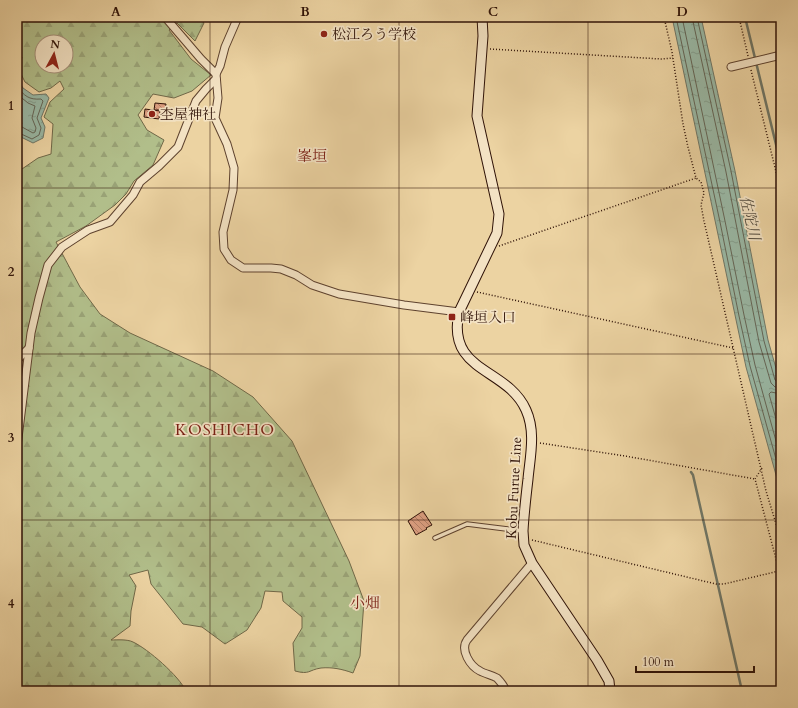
<svg xmlns="http://www.w3.org/2000/svg" width="798" height="708" viewBox="0 0 798 708" font-family="Cardo,'Noto Serif JP',serif">
  <style>
    .forest { fill: url(#forest-firs); stroke: #706848; fill-rule: evenodd }
    .water { fill: url(#water-ripples); stroke: #6f7666 }
    .lines { fill: none; stroke-linecap: round; stroke-linejoin: round }
    .shore { stroke: #646556; stroke-width: 1 }
    .stream { stroke: #6f7666; stroke-width: 2.5 }
    .building { fill: url(#building-back-hatch); stroke: #2f1207 }
    .service-casing { stroke: #5e422e; stroke-width: 5.5 }
    .minor-casing { stroke: #5e422e; stroke-width: 9 }
    .secondary-casing { stroke: #2f1207; stroke-width: 11 }
    .path { stroke: #2f1207; stroke-width: 1.5; stroke-dasharray: 1 2; stroke-linecap: butt }
    .service { stroke: #f3e2c3; stroke-width: 3.5 }
    .minor { stroke: #f3e2c3; stroke-width: 7 }
    .secondary { stroke: #f3e2c3; stroke-width: 9 }
    .grid { fill: none; stroke: #2f1207; stroke-width: 1; stroke-opacity: 0.55 }
    .poi-dot { fill: #8f2418; stroke: #f3e2c3; stroke-width: 1.5 }
    .labels { text-anchor: middle; dominant-baseline: central; stroke-width: 3.5; stroke-linejoin: round; paint-order: stroke }
    .poi-label { font-size: 14px; fill: #2f1207; stroke: #f3e2c3; text-anchor: start }
    .street-label { font-size: 14px; fill: #2f1207; stroke: #f3e2c3 }
    .neighbourhood-label { font-size: 15px; fill: #7a1f14; stroke: #f3e2c3 }
    .water-label { font-size: 15px; font-style: italic; fill: #544c3e; stroke: #f3e2c3 }
    .quarter-label { font-size: 16px; letter-spacing: 1px; fill: #7a1f14; stroke: #f3e2c3 }
    .neatline { fill: none; stroke: #2f1207; stroke-width: 1.5 }
    .grid-label { font-size: 13px; text-anchor: middle; font-weight: bold; fill: #2f1207 }
  </style>
  <defs>
    <pattern id="forest-firs" width="22" height="20" patternUnits="userSpaceOnUse"><rect width="22" height="20" fill="#b1be8a"/><path d="M5 1l3.5 6h-7zM16 11l3.5 6h-7z" fill="#99a276"/></pattern>
    <pattern id="water-ripples" width="26" height="14" patternUnits="userSpaceOnUse"><rect width="26" height="14" fill="#99b8a5"/><path d="M2 4q2-2 4 0t4 0M15 11q2-2 4 0t4 0" fill="none" stroke="#849d8d"/></pattern>
    <pattern id="building-back-hatch" width="6" height="6" patternUnits="userSpaceOnUse"><rect width="6" height="6" fill="#dd9f81"/><path d="M-1 5l2 2M0 0l6 6M5-1l2 2" fill="none" stroke="#b48068"/></pattern>
  </defs>
  <rect width="100%" height="100%" fill="#ecd3a2"/>
  <filter id="stains"><feTurbulence type="fractalNoise" baseFrequency=".005" numOctaves="4"/><feColorMatrix values="0 0 0 0 .2 0 0 0 0 .09 0 0 0 0 .02 0 0 0 .5 -.17"/></filter>
  <radialGradient id="worn" r=".72"><stop offset=".6" stop-color="#630" stop-opacity="0"/><stop offset="1" stop-color="#630" stop-opacity=".3"/></radialGradient>
  <path class="forest" d="M17,17H200L204,23L195,41L177,23L169,30L191,59L211,75L192,91L174,98L153,94L138,115L147,130L164,140L153,165L134,181L126,194L115,205L86,226L56,242L80,287L100,314L130,333L213,371L253,397L292,441L349,561L364,601L360,656L353,673C342,669 332,667 321,668C308,670 310,675 295,671L293,643L302,628V617L283,601L282,592L265,591L261,608L247,630L225,644L202,627L183,624L151,584L148,570L129,575L136,586L131,611L130,626L111,640C117,640 127,639 133,642C148,649 179,676 186,691H17V383L26,355L17,351V165L22,169L38,158L51,154L53,124L44,117L50,102L64,89L60,81L51,88L39,92L25,82L19,70L22,57L17,56ZM42,42H66V66H42Z"/>
  <g class="water">
    <polygon points="672,17 701,17 735,171 768,340 781,386 781,493 746,367"/>
    <polygon points="17,79 23,88 33,95 46,94 49,98 41,118 45,127 43,138 33,143 17,135"/>
  </g>
  <g class="lines">
    <g class="shore">
      <polyline points="676,17 720,222 739,316 750,366 781,477"/>
      <polyline points="682,17 725,221 744,315 755,365 781,459"/>
      <polyline points="692,17 726,172 759,342 771,383 775,387 781,388"/>
      <polyline points="697,17 731,171 764,341 775,380 778,382 781,383"/>
      <path d="M17,86C24,96 29,100 41,99L43,101L37,118L41,128L39,135L32,139L17,132"/>
      <polyline points="17,94 28,103 35,106 32,118 36,128 35,132 33,133 22,127 17,127"/>
      <polyline points="781,394 771,392 769,394 781,437"/>
    </g>
    <g class="stream">
      <polyline points="745,17 781,165"/>
      <polyline points="691,472 693,475 742,691"/>
    </g>
  </g>
  <g class="building">
    <polygon points="155,103 166,104 165,110 154,110"/>
    <polygon points="145,109 160,111 159,119 144,117"/>
    <polygon points="423,511 432,525 426,528 427,529 416,535 408,521"/>
  </g>
  <g class="lines">
    <defs>
      <polyline id="service" points="435,538 467,524 523,531"/>
      <g id="minor">
        <polyline points="165,17 201,59 216,74"/>
        <polyline points="238,17 225,47 220,66 216,74 218,98 215,118 227,144 234,168 233,190 223,232 224,249 231,260 243,268 271,268 281,269 296,275 312,285 339,294 404,305 459,312"/>
        <polyline points="731,67 781,55"/>
        <polyline points="17,360 29,348"/>
        <polyline points="17,446 31,333 39,298 48,265 62,247 88,230 110,222 133,195 140,182 159,166 178,147 196,101 206,89 216,79"/>
        <path d="M506,691C504,686 501,682 497,678C492,675 485,674 480,671C470,666 460,650 467,640L532,563"/>
      </g>
      <path id="secondary" d="M482,17L483,36L477,116L499,214L497,233L459,312C446,373 507,367 526,410C536,432 530,457 528,479C526,496 524,513 523,531L524,545L532,563L597,660L609,681L610,691"/>
    </defs>
    <use href="#service" class="service-casing"/>
    <use href="#minor" class="minor-casing"/>
    <use href="#secondary" class="secondary-casing"/>
    <g class="path">
      <polyline points="664,17 672,52 683,124 688,147 696,178 701,182 704,193 701,205 704,221 766,491 781,540"/>
      <polyline points="739,17 748,56"/>
      <polyline points="490,49 661,59 673,58"/>
      <polyline points="751,70 781,192"/>
      <polyline points="499,246 696,178"/>
      <polyline points="477,292 733,348"/>
      <polyline points="540,443 625,456 755,479"/>
      <polyline points="762,468 755,479 781,578"/>
      <polyline points="532,540 716,584 724,584 779,571"/>
    </g>
    <use href="#service" class="service"/>
    <use href="#minor" class="minor"/>
    <use href="#secondary" class="secondary"/>
  </g>
  <path class="grid" d="M210,17V691M399,17V691M588,17V691M17,188H781M17,354H781M17,520H781"/>
  <g class="poi-dot">
    <circle cx="324" cy="34" r="4"/>
    <circle cx="152" cy="114" r="4"/>
    <rect x="448" y="313" width="8" height="8" rx="2"/>
  </g>
  <g class="labels">
    <g class="poi-label">
      <text x="332" y="34">松江ろう学校</text>
      <text x="160" y="114">杢屋神社</text>
      <text x="460" y="317">峰垣入口</text>
    </g>
    <g class="street-label">
      <text transform="translate(514 488) rotate(-87)">Kobu Furue Line</text>
    </g>
    <g class="neighbourhood-label">
      <text x="312" y="156">峯垣</text>
      <text x="365" y="603">小畑</text>
    </g>
    <g class="water-label">
      <text transform="translate(750 218) rotate(77)">佐陀川</text>
    </g>
    <g class="quarter-label">
      <text x="225" y="430">KOSHICHO</text>
    </g>
  </g>
  <rect width="798" height="708" fill="none" stroke="#ecd3a2" stroke-width="44"/>
  <g transform="translate(54 54) rotate(7)"><circle r="19" fill="#f3e2c3" stroke="#a58f78"/>
  <path d="M0-3L7 15L0 10L-7 15Z" fill="#8f2418"/>
  <text y="-6" font-size="11" font-weight="bold" text-anchor="middle" fill="#2f1207">N</text>
  </g>
  <path d="M636 666v6h118v-6" fill="none" stroke="#2f1207" stroke-width="2"/>
  <text x="642" y="666" font-size="12" fill="#2f1207" stroke="#f3e2c3" stroke-width="3" paint-order="stroke">100 m</text>
  <rect x="22" y="22" width="754" height="664" class="neatline"/>
  <g class="grid-label">
    <text x="116" y="16">A</text>
    <text x="305" y="16">B</text>
    <text x="493" y="16">C</text>
    <text x="682" y="16">D</text>
    <text x="11" y="110">1</text>
    <text x="11" y="276">2</text>
    <text x="11" y="442">3</text>
    <text x="11" y="608">4</text>
  </g>
  <rect width="100%" height="100%" filter="url(#stains)"/>
  <rect width="100%" height="100%" fill="url(#worn)"/>
</svg>
